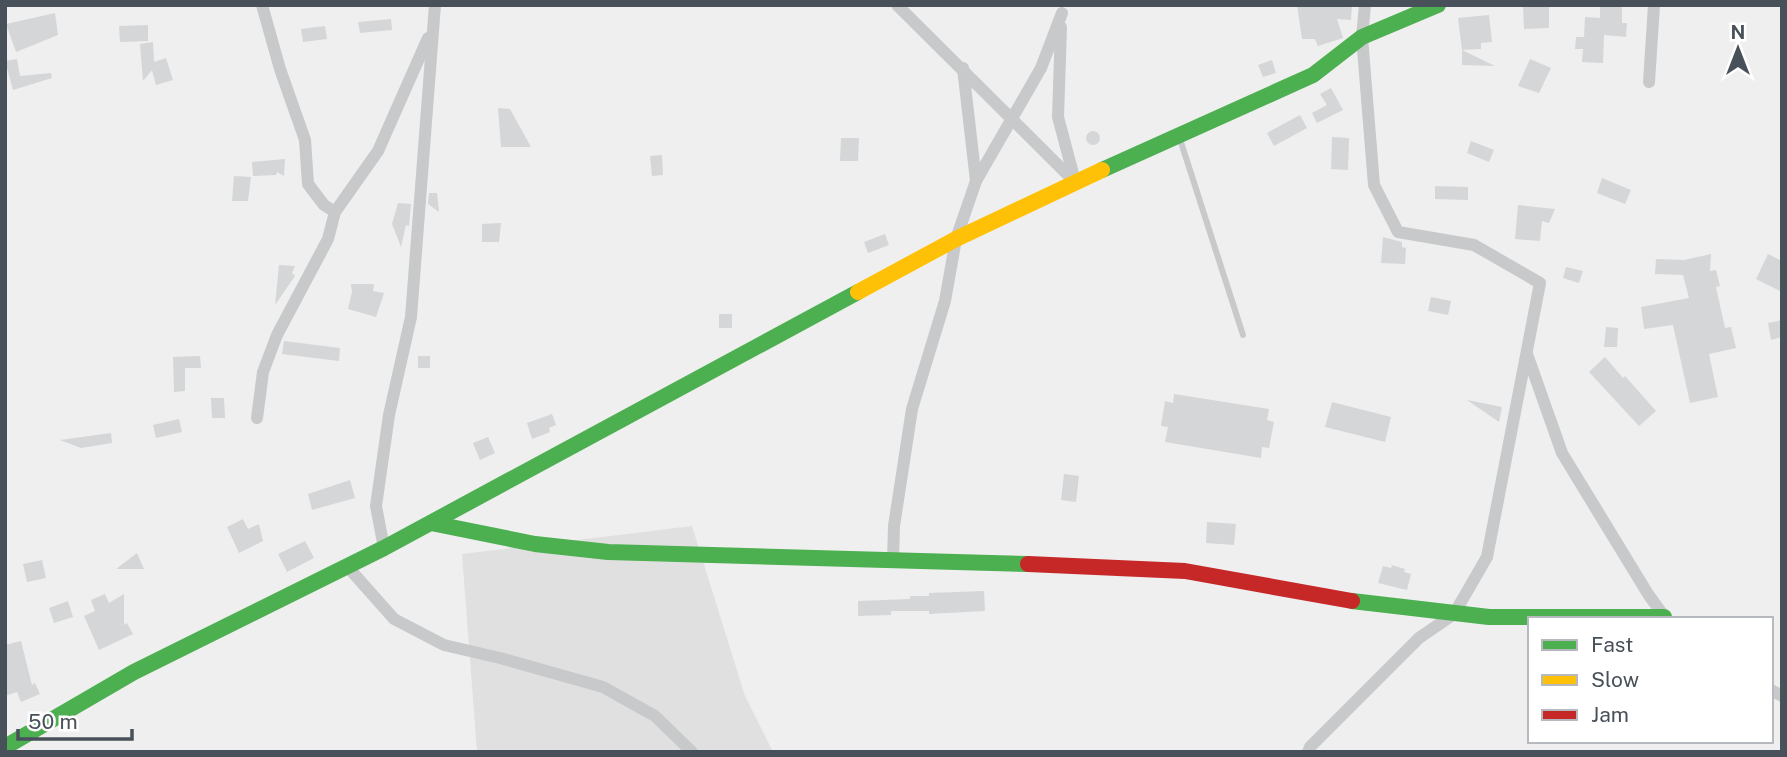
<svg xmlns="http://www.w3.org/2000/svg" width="1787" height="757" viewBox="0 0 1787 757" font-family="'Public Sans',sans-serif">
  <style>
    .education { fill: #e1e0e0 }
    .building { fill: #d5d6d8 }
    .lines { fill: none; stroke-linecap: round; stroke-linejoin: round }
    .lane { stroke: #c7c9ca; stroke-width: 6 }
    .street { stroke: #c7c9ca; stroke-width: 12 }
    .fast { stroke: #4caf50; stroke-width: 16 }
    .slow { stroke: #ffc107; stroke-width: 16 }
    .jam { stroke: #c62828; stroke-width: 16 }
  </style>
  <rect width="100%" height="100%" fill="#efefef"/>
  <polygon class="education" points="692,526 745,696 773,752 477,752 462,554"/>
  <g class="building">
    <polygon points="1297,5 1352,5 1351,20 1337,19 1343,38 1318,46 1315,39 1302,39"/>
    <polygon points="1523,5 1549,5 1549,28 1524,29"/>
    <polygon points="1600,5 1622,5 1622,23 1627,23 1626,37 1604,35 1603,63 1582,62 1583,49 1575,49 1576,37 1584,37 1585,17 1600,18"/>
    <polygon points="55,13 58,35 16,52 6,24"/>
    <polygon points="1489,15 1492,42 1481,43 1481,49 1462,50 1458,18"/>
    <polygon points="391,19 392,30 360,33 358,22"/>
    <polygon points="148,25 148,41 120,42 119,26"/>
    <polygon points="325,26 327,39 303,42 301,29"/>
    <polygon points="153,42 154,62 166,58 173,80 156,85 152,70 143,81 140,44"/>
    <polygon points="1462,50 1495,66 1462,65"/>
    <polygon points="17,59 20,76 51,73 52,78 13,90 5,61"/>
    <polygon points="1530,59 1551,68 1539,93 1518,86"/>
    <polygon points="1272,60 1276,73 1263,77 1258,65"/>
    <polygon points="1331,88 1343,110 1317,123 1312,113 1327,105 1320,94"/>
    <polygon points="498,108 510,109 531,147 501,147"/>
    <polygon points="1300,115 1307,128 1274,146 1267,133"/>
    <circle cx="1093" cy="138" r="7"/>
    <polygon points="1332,137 1349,138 1348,170 1331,169"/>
    <polygon points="841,138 859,138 858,161 840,161"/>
    <polygon points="1471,141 1494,150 1489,162 1467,153"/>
    <polygon points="662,155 663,175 652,176 650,156"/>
    <polygon points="285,159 284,176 277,172 276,175 253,176 252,162"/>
    <polygon points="234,176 251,177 248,201 232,201"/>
    <polygon points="1602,178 1631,190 1625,204 1597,193"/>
    <polygon points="1435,186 1468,187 1468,200 1435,199"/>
    <polygon points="429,193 437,193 439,212 428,204"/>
    <polygon points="398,203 411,204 409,226 406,225 401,247 392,224"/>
    <polygon points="1518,205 1555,209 1549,223 1542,221 1540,241 1515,239"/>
    <polygon points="501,223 499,242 482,242 482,224"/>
    <polygon points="885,234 889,245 868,253 864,242"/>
    <polygon points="1383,237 1402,242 1402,247 1406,248 1405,264 1381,263"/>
    <polygon points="1711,254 1710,271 1716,270 1720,286 1716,287 1725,328 1731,327 1736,348 1709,354 1718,397 1690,403 1673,325 1644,329 1641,307 1689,298 1683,275 1655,274 1656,259 1684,260"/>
    <polygon points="1768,254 1782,261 1782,292 1756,279"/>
    <polygon points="279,265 295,266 292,273 295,276 275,305"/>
    <polygon points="1566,267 1583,271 1579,283 1563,278"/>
    <polygon points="351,284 374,284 373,291 384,293 376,317 348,309 352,292"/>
    <polygon points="1431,297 1451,301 1448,315 1428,311"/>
    <rect x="719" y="314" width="13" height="14"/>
    <polygon points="1782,320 1782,337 1771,340 1768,323"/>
    <polygon points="1606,327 1618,328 1617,347 1604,347"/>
    <polygon points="284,341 340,348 339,361 282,354"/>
    <polygon points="200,356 201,368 185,368 185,391 174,392 173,357"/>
    <rect x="418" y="356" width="12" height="12"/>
    <polygon points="1605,357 1623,378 1625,376 1656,411 1639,426 1589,372"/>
    <polygon points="1174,394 1269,409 1267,420 1274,422 1269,448 1262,447 1261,458 1165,442 1168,427 1161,426 1165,401 1173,403"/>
    <polygon points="211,398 224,398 225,418 212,418"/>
    <polygon points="1467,400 1502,407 1499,422"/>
    <polygon points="1332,402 1391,417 1385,442 1325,427"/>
    <polygon points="552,414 556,425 549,428 550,432 532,439 527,423"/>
    <polygon points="179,419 182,432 156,438 153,425"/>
    <polygon points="111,433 112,443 81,448 60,440"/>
    <polygon points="488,437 495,453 480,460 473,443"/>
    <polygon points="1064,474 1079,476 1076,502 1061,500"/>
    <polygon points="350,480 355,498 312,510 308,494"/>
    <polygon points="243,519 248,529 259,524 263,541 239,553 227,527"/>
    <polygon points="1207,522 1236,524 1234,545 1206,543"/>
    <polygon points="305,541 314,558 287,572 278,554"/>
    <polygon points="137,553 144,569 116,569"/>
    <polygon points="42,560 46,578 27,582 23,564"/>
    <polygon points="1392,565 1405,569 1404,572 1411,574 1407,590 1378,583 1383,566 1391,568"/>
    <polygon points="984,591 985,611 929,614 929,611 891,611 891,615 858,616 858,601 910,599 910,596 929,596 929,593"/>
    <polygon points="105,594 109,603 124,594 124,625 127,623 133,634 99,650 84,616 95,611 91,600"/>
    <polygon points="68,601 73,617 54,623 49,608"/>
    <polygon points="21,641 32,685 35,683 40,694 21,702 17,692 5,696 5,645"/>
  </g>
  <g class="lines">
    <polyline class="lane" points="1179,136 1243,335"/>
    <g class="street">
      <polyline points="262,5 280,69 305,140 308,184 324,205 335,212"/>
      <polyline points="897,5 1075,182"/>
      <polyline points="1061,27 1058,117 1075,181"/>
      <polyline points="963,68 976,181"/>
      <polyline points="1649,82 1654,5"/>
      <polyline points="1527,354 1562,453 1648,594 1666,619"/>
      <polyline points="257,418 263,372 277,335 328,239 335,212 378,151 428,38"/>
      <polyline points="384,548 376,506 389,415 411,317 435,5"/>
      <polyline points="893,561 894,526 912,409 945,301 956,239 976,181 1041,68 1062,13"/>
      <polyline points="347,566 394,619 444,645 500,658 603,687 655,716 692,752"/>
      <polyline points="1771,690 1782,696"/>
      <polyline points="1308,752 1310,747 1419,638 1454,614 1487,557 1540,283 1474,245 1398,232 1374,185 1362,37 1365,5"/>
    </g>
    <g class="fast">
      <polyline points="1102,170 1313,75 1362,37 1438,5"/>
      <polyline points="431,523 535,544 608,552 1028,564"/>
      <polyline points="1352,601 1489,617 1664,617"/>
      <polyline points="5,747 134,672 384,548 858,292"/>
    </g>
    <polyline class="slow" points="858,292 956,239 1102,170"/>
    <polyline class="jam" points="1028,564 1185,571 1352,601"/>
  </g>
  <rect width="1787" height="757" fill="none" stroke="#485159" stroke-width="14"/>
  <rect x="1528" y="617" width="245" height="126" fill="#ffffff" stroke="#b6b9bd" stroke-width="2"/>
  <rect x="1542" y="640" width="35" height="10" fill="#4caf50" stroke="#b6b9bd" stroke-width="2"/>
  <text x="1591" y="652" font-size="21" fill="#485159">Fast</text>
  <rect x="1542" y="675" width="35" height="10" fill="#ffc107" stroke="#b6b9bd" stroke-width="2"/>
  <text x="1591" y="687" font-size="21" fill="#485159">Slow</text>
  <rect x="1542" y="710" width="35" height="10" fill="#c62828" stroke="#b6b9bd" stroke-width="2"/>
  <text x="1591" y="722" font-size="21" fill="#485159">Jam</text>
  <g transform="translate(1738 49)" stroke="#ffffff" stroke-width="5" paint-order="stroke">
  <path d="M0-5L12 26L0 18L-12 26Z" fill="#485159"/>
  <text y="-10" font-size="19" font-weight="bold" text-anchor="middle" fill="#485159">N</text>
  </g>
  <path d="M18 729v10h114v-10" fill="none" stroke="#485159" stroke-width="3.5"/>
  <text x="28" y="729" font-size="21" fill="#485159" stroke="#ffffff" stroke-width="5" paint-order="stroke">50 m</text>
</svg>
